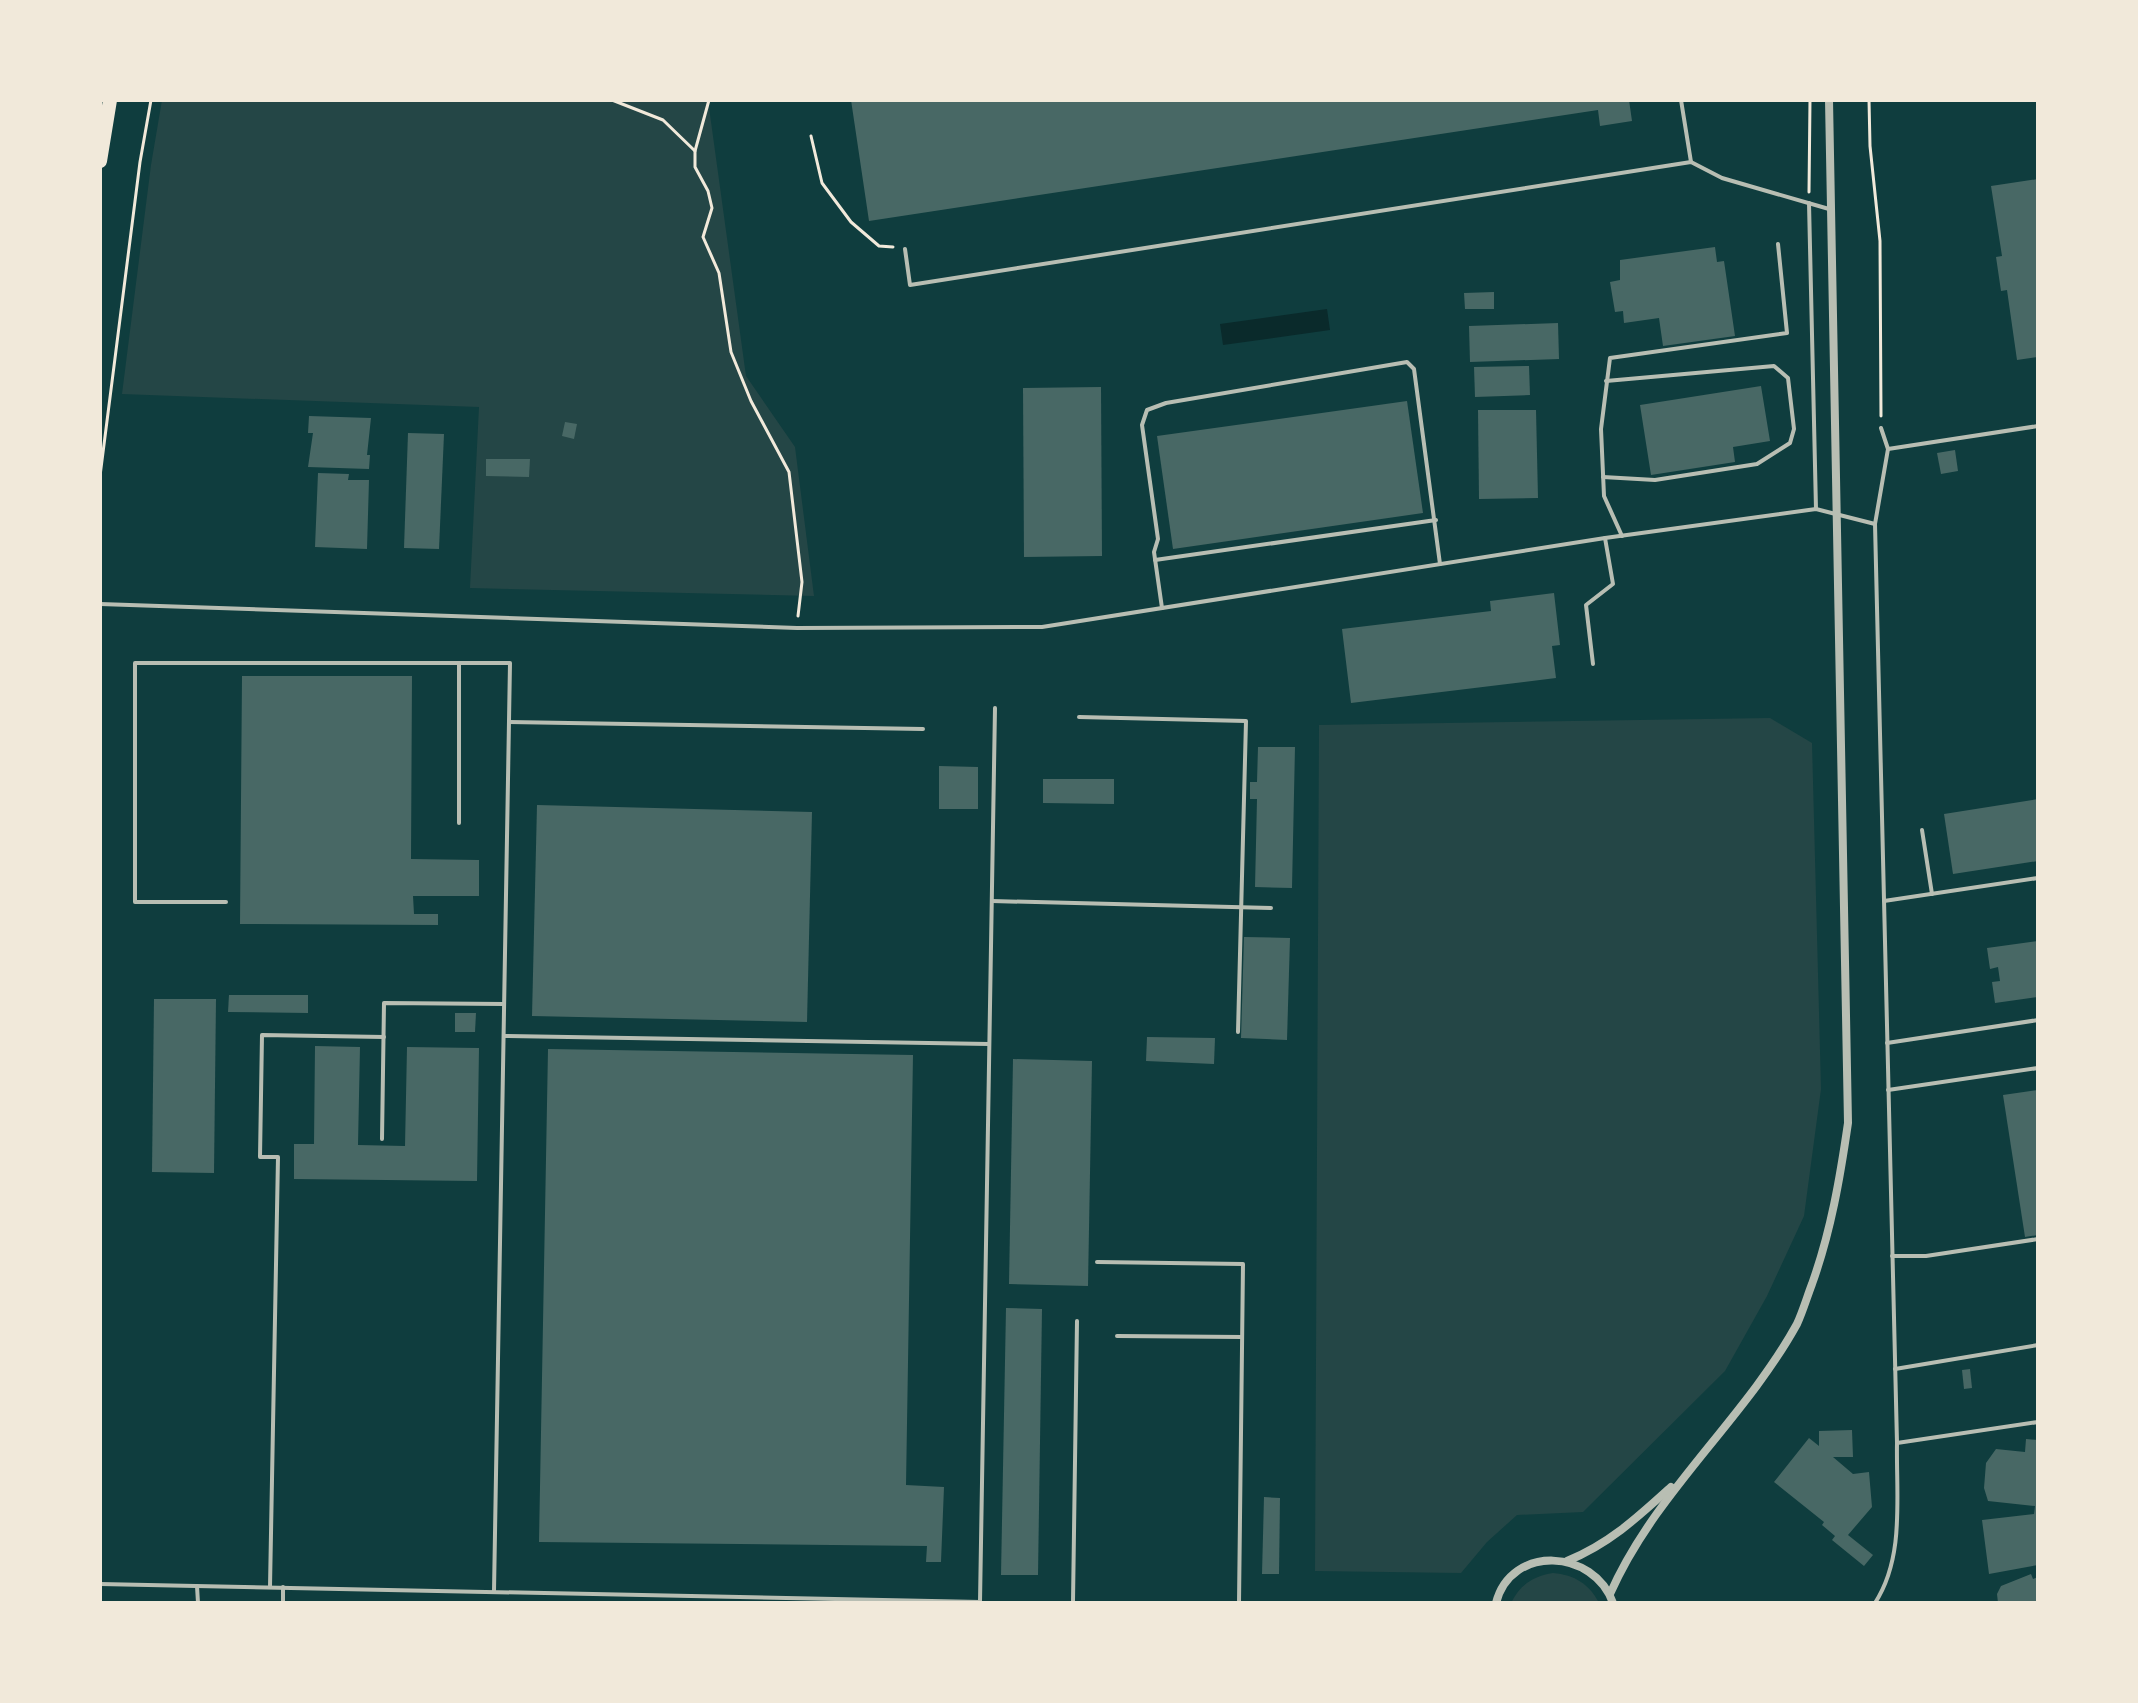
<svg xmlns="http://www.w3.org/2000/svg" width="2138" height="1703" viewBox="0 0 2138 1703" font-family="Helvetica,sans-serif">
  <style>
    .green { fill: #244646 }
    .water { fill: #0a2a2b }
    .building { fill: #486865 }
    .lines { fill: none; stroke-linecap: round; stroke-linejoin: round }
    .path { stroke: #f1e9da; stroke-width: 3 }
    .service { stroke: #b8beb3; stroke-width: 4 }
    .minor { stroke: #b8beb3; stroke-width: 8 }
    .primary { stroke: #f1e9da; stroke-width: 14 }
  </style>
  <rect width="100%" height="100%" fill="#0f3d3e"/>
  <g class="green">
    <polygon points="162,100 708,100 746,376 795,447 814,596 470,588 479,407 122,394 151,165"/>
    <polygon points="1770,718 1812,743 1821,1089 1804,1216 1767,1296 1725,1371 1583,1512 1517,1515 1487,1542 1461,1573 1315,1571 1319,725"/>
    <path d="M1553,1573C1575,1575 1589,1584 1599,1603H1511C1520,1585 1533,1576 1553,1573Z"/>
  </g>
  <polygon class="water" points="1327,309 1330,330 1223,345 1220,324"/>
  <g class="building">
    <polygon points="851,100 1629,100 1632,121 1600,126 1598,110 869,221"/>
    <polygon points="2038,179 2038,357 2017,360 2007,290 2001,291 1996,257 2002,256 1991,186"/>
    <polygon points="1715,247 1717,262 1724,261 1735,336 1663,346 1659,318 1624,323 1623,311 1615,312 1610,282 1620,280 1620,260"/>
    <polygon points="1494,292 1494,309 1465,309 1464,293"/>
    <polygon points="1558,323 1559,359 1470,362 1469,326"/>
    <polygon points="1529,366 1530,395 1475,397 1474,367"/>
    <polygon points="1761,386 1770,441 1733,447 1735,462 1651,475 1640,405"/>
    <polygon points="1101,387 1102,556 1024,557 1023,388"/>
    <polygon points="1407,401 1423,513 1173,549 1157,436"/>
    <polygon points="1478,410 1536,410 1538,498 1479,499"/>
    <polygon points="309,416 371,418 367,455 370,455 369,469 308,467 313,433 308,433"/>
    <polygon points="565,422 577,424 574,439 562,436"/>
    <polygon points="408,433 444,434 439,549 404,548"/>
    <polygon points="1955,450 1958,471 1941,474 1937,453"/>
    <polygon points="486,459 530,459 529,477 486,476"/>
    <polygon points="318,473 349,474 348,480 369,480 367,549 315,547"/>
    <polygon points="1554,593 1560,645 1552,646 1556,678 1351,703 1342,629 1491,611 1490,601"/>
    <polygon points="242,676 412,676 411,859 479,860 479,896 413,896 414,914 438,914 438,925 240,924"/>
    <polygon points="1258,747 1295,747 1292,888 1255,887 1257,799 1250,799 1250,782 1257,782"/>
    <polygon points="939,766 978,767 978,809 939,809"/>
    <polygon points="1043,779 1114,779 1114,804 1043,803"/>
    <polygon points="2038,799 2038,861 1953,874 1944,814"/>
    <polygon points="537,805 812,812 807,1022 532,1016"/>
    <polygon points="1244,937 1290,938 1287,1040 1241,1038"/>
    <polygon points="2038,941 2038,997 1995,1003 1992,982 2000,981 1998,967 1990,969 1987,948"/>
    <polygon points="229,995 308,995 308,1013 228,1012"/>
    <polygon points="154,999 216,999 214,1173 152,1172"/>
    <polygon points="455,1013 476,1013 475,1032 455,1032"/>
    <polygon points="1147,1037 1215,1038 1214,1064 1146,1061"/>
    <polygon points="315,1046 360,1047 358,1145 405,1146 407,1047 479,1048 477,1181 294,1179 294,1144 314,1144"/>
    <polygon points="548,1049 913,1055 906,1485 944,1487 941,1562 926,1562 927,1546 539,1542"/>
    <polygon points="1013,1059 1092,1061 1088,1286 1009,1284"/>
    <polygon points="2038,1090 2038,1235 2025,1237 2003,1095"/>
    <polygon points="1006,1308 1042,1309 1038,1575 1001,1575"/>
    <polygon points="1970,1369 1972,1388 1964,1389 1962,1370"/>
    <polygon points="1852,1430 1853,1457 1833,1457 1853,1474 1869,1472 1872,1507 1848,1535 1873,1555 1864,1566 1832,1540 1835,1536 1822,1525 1824,1522 1774,1482 1809,1438 1819,1446 1819,1431"/>
    <polygon points="2026,1439 2038,1440 2038,1565 1989,1574 1982,1520 2034,1514 2035,1506 1988,1501 1984,1488 1986,1463 1996,1449 2025,1452"/>
    <polygon points="1264,1497 1280,1498 1279,1574 1262,1574"/>
    <polygon points="2031,1574 2033,1579 2038,1577 2038,1603 1998,1603 1997,1594 2001,1586"/>
  </g>
  <g class="lines">
    <g class="path">
      <polyline points="612,100 663,120 695,151"/>
      <polyline points="709,100 695,151 695,167 708,191 712,208 703,237 719,273 731,352 751,401 789,472 802,582 798,616"/>
      <polyline points="1869,100 1870,146 1880,241 1881,416"/>
      <polyline points="811,136 822,183 851,222 879,246 893,247"/>
      <polyline points="1809,192 1810,100"/>
      <polyline points="100,476 140,162 151,100"/>
    </g>
    <g class="service">
      <polyline points="1681,100 1691,162"/>
      <polyline points="1809,203 1816,509"/>
      <polyline points="905,249 910,285 1691,162 1722,178 1829,209"/>
      <polyline points="1888,449 2038,426"/>
      <polyline points="1603,477 1655,480 1757,464 1790,443 1794,429 1788,378 1774,366 1606,381"/>
      <polyline points="1622,536 1604,496 1601,429 1610,358 1787,333 1778,244"/>
      <polyline points="1155,560 1436,520"/>
      <polyline points="100,604 797,628 1042,627 1605,538 1816,509 1875,524"/>
      <polyline points="1162,608 1154,552 1158,539 1142,425 1147,410 1166,403 1407,362 1414,369 1440,564"/>
      <polyline points="1593,664 1586,605 1613,584 1605,538"/>
      <polyline points="1079,717 1246,721 1238,1032"/>
      <polyline points="509,722 923,729"/>
      <polyline points="459,823 459,663"/>
      <polyline points="1922,830 1932,894"/>
      <polyline points="992,901 1271,908"/>
      <polyline points="1884,901 2038,878"/>
      <polyline points="226,902 135,902 135,663 510,663 494,1591"/>
      <polyline points="504,1036 989,1044"/>
      <polyline points="1887,1043 2038,1020"/>
      <polyline points="1888,1090 2038,1068"/>
      <polyline points="382,1139 384,1003 504,1004"/>
      <polyline points="1892,1256 1926,1256 2038,1239"/>
      <polyline points="1097,1262 1243,1264 1239,1603"/>
      <polyline points="1117,1336 1242,1337"/>
      <polyline points="1895,1369 2038,1345"/>
      <polyline points="1897,1443 2038,1422"/>
      <polyline points="100,1584 980,1602 995,708"/>
      <polyline points="197,1586 198,1603"/>
      <polyline points="270,1587 278,1157 260,1157 262,1035 384,1037"/>
      <polyline points="1073,1602 1077,1321"/>
      <polyline points="283,1603 283,1587"/>
      <polyline points="980,1603 1132,1603"/>
      <path d="M1875,1603C1905,1557 1896,1496 1897,1443L1875,524L1888,449L1881,428"/>
    </g>
    <g class="minor">
      <path d="M1567,1561C1609,1544 1638,1517 1671,1487"/>
      <path d="M1610,1594C1655,1492 1744,1420 1797,1324C1803,1311 1807,1297 1812,1284C1831,1231 1840,1178 1848,1123L1829,100"/>
      <path d="M1496,1603C1511,1544 1594,1549 1613,1603"/>
    </g>
    <polyline class="primary" points="100,161 110,100"/>
  </g>
  <rect width="2138" height="1703" fill="none" stroke="#f1e9da" stroke-width="204"/>
</svg>
